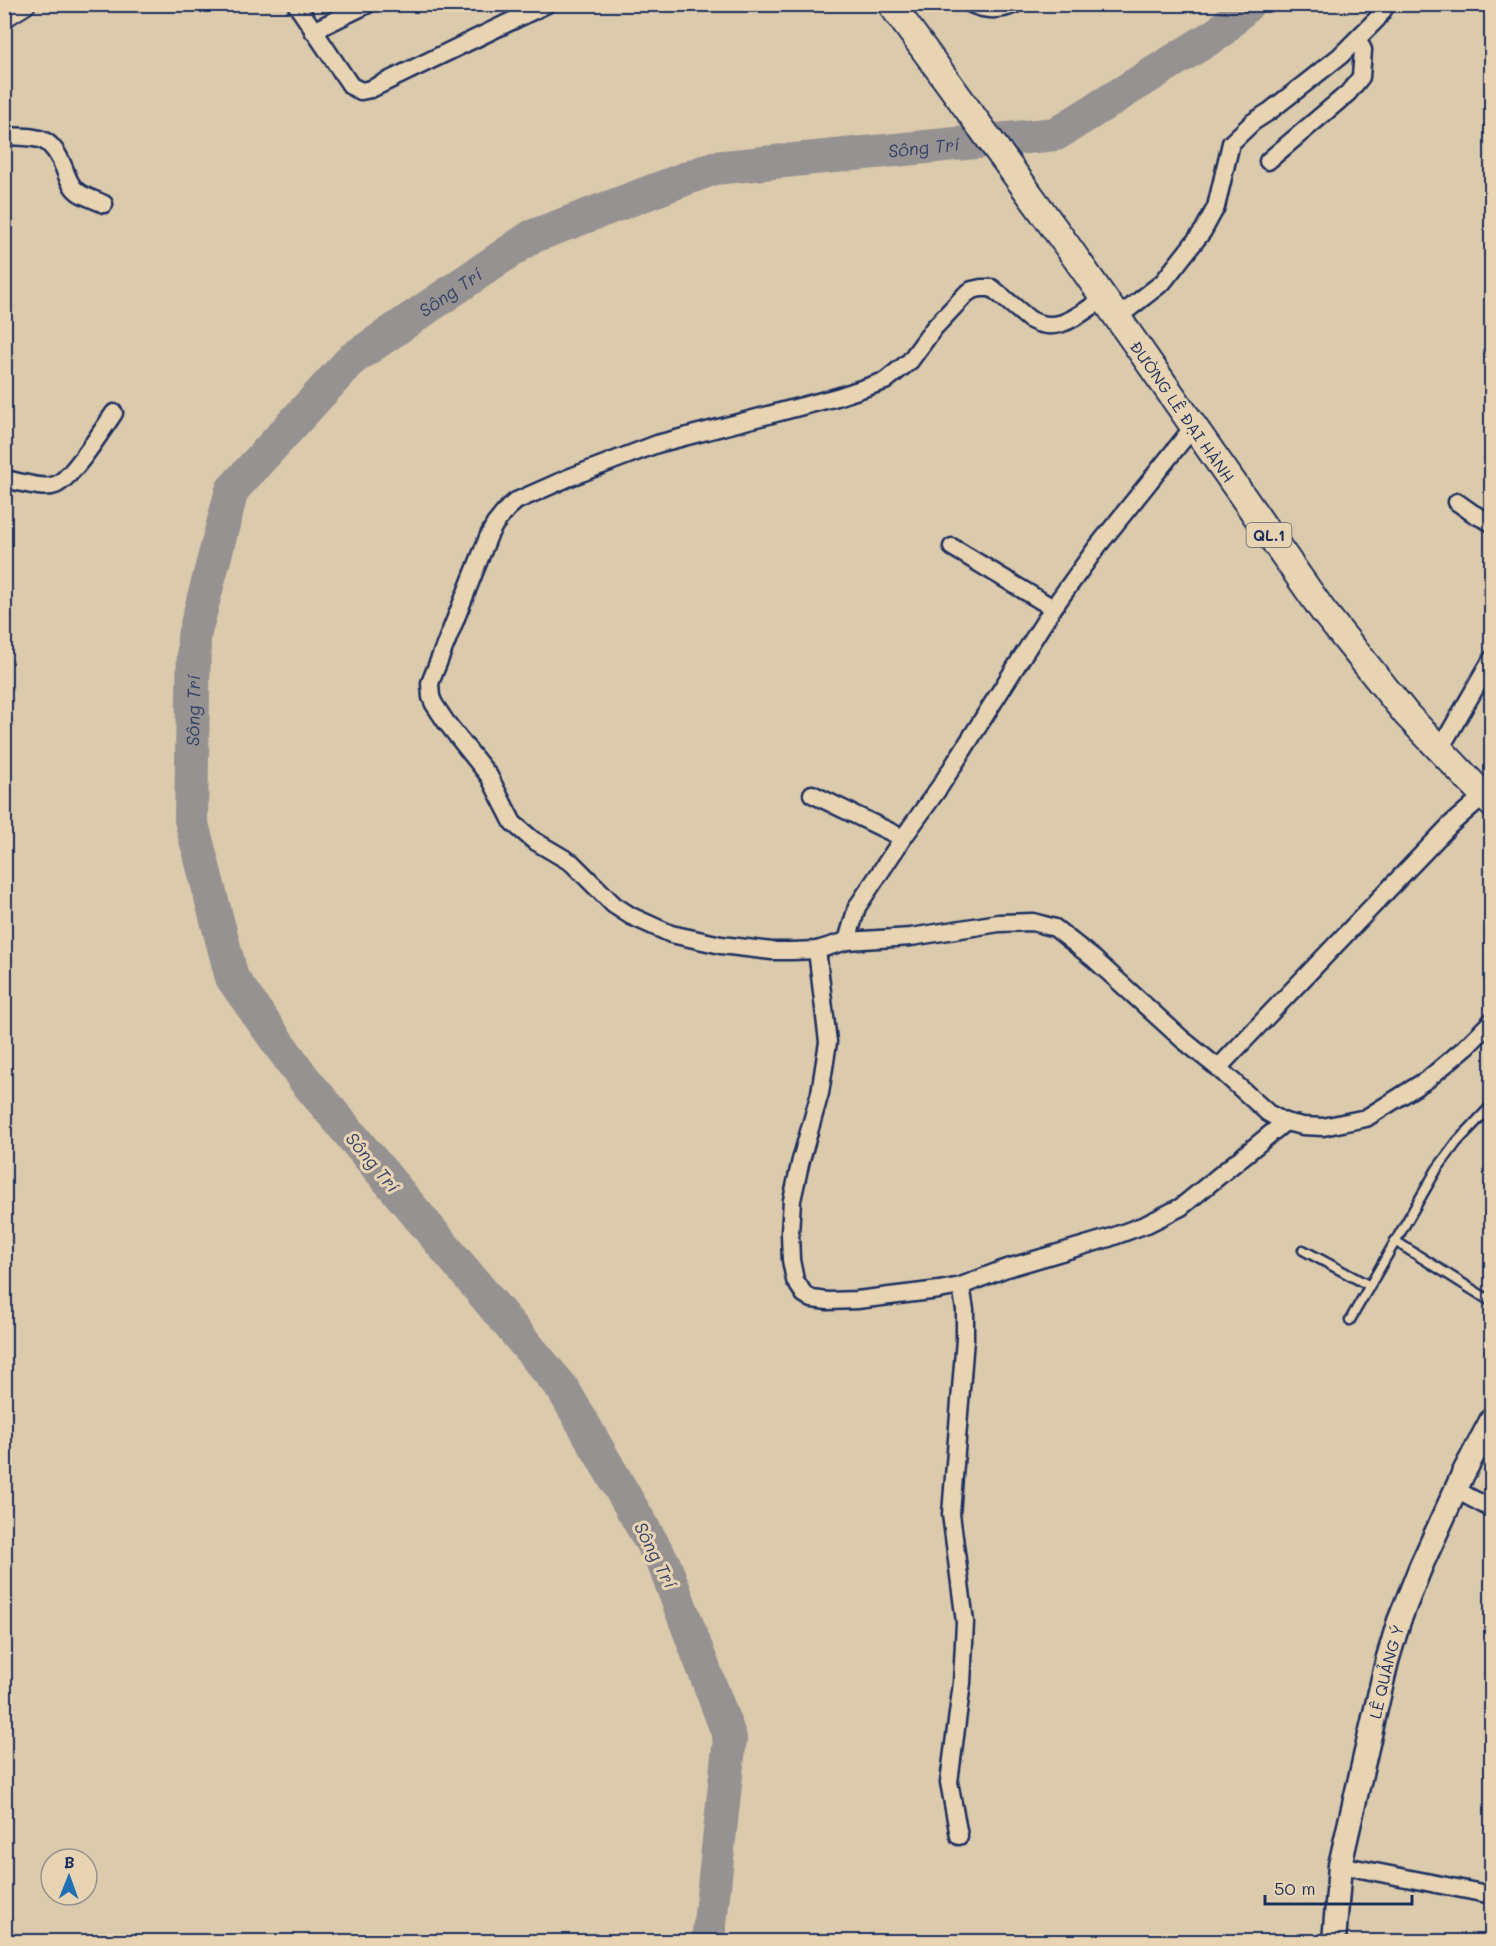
<svg xmlns="http://www.w3.org/2000/svg" width="1496" height="1946" viewBox="0 0 1496 1946" font-family="Mali,sans-serif">
  <style>
    .lines { fill: none; stroke-linecap: round; stroke-linejoin: round }
    .river { stroke: #969291; stroke-width: 34 }
    .service-casing { stroke: #1b2f5e; stroke-width: 13 }
    .minor-casing { stroke: #1b2f5e; stroke-width: 21 }
    .tertiary-casing { stroke: #1b2f5e; stroke-width: 24 }
    .secondary-casing { stroke: #1b2f5e; stroke-width: 27 }
    .primary-casing { stroke: #1b2f5e; stroke-width: 30 }
    .service { stroke: #e8d4b2; stroke-width: 8 }
    .minor { stroke: #e8d4b2; stroke-width: 16 }
    .tertiary { stroke: #e8d4b2; stroke-width: 20 }
    .secondary { stroke: #e8d4b2; stroke-width: 22 }
    .primary { stroke: #e8d4b2; stroke-width: 26 }
    .labels { text-anchor: middle; dominant-baseline: central; stroke-width: 6; stroke-linejoin: round; paint-order: stroke }
    .shield { fill: #e8d4b2; stroke: #586077; stroke-width: 1.5 }
    .shield-label { font-size: 15px; font-weight: bold; fill: #1b2f5e }
    .street-label { font-size: 16px; fill: #1b2f5e; stroke: #e8d4b2 }
    .water-label { font-size: 18px; font-style: italic; fill: #344368; stroke: #e8d4b2 }
  </style>
  <rect width="100%" height="100%" fill="#dccaad"/>
  <filter id="ink" filterUnits="userSpaceOnUse"><feTurbulence type="fractalNoise" baseFrequency=".0167" numOctaves="2"/><feDisplacementMap in="SourceGraphic" scale="12" xChannelSelector="R" yChannelSelector="G"/><feConvolveMatrix kernelMatrix="1 2 1 2 8 2 1 2 1" color-interpolation-filters="sRGB"/></filter>
  <g filter="url(#ink)">
    <g class="lines">
      <path class="river" id="s1" d="M708,1942L730,1738L664,1564L563,1389L304,1079L232,978L191,820L194,636L232,490L352,359L531,237L714,168L1056,134L1220,32L1248,4"/>
      <defs>
        <g id="service">
          <polyline points="1395,1241 1492,1302"/>
          <polyline points="1303,1250 1370,1286"/>
          <polyline points="1350,1320 1437,1169 1457,1142 1492,1105"/>
        </g>
        <g id="minor">
          <polyline points="296,4 351,86 361,91 371,89 547,4"/>
          <path d="M971,4C986,11 1000,11 1015,4"/>
          <polyline points="313,31 368,4"/>
          <path d="M4,136C38,138 50,133 64,168C67,177 71,187 78,192C85,197 96,200 104,204"/>
          <polyline points="1268,161 1348,93 1361,77 1363,50 1358,40"/>
          <path d="M1103,299C1079,314 1058,336 1029,319L992,288H981L972,290L966,294L934,328L910,361L885,381L837,397L657,444L568,478L516,501L508,508L495,524L489,535L430,683L431,697L434,704L446,722L489,776L513,823L533,840L572,863L614,905L631,916L671,934L721,945L772,951H792L817,950L847,941L911,937L999,923L1033,922L1055,928L1094,959L1182,1039L1218,1068L1268,1113L1285,1122L1303,1126L1323,1127L1366,1118L1428,1079L1466,1047L1492,1021"/>
          <polyline points="1117,318 1163,282 1203,231 1216,207 1231,143 1253,122 1270,111 1340,56 1377,19 1387,4"/>
          <path d="M4,479C18,481 43,490 55,485C71,480 103,429 114,413"/>
          <polyline points="1457,502 1474,514 1492,523"/>
          <polyline points="952,547 1053,608"/>
          <polyline points="1440,749 1492,659"/>
          <polyline points="812,794 903,838"/>
          <polyline points="847,941 857,907 903,838 941,785 1053,608 1097,547 1194,426"/>
          <polyline points="817,950 828,1042 820,1093 801,1160 792,1200 790,1233 791,1260 795,1280 804,1294 812,1299 828,1301 857,1300 939,1290 961,1286 1004,1269 1109,1238 1147,1224 1181,1207 1285,1122"/>
          <polyline points="1218,1068 1450,825 1483,796"/>
          <polyline points="1456,1490 1492,1509"/>
          <polyline points="959,1836 949,1782 962,1683 965,1622 951,1514 965,1339 965,1310 961,1286"/>
          <polyline points="1340,1865 1492,1895"/>
        </g>
        <polyline id="tertiary" points="4,17 25,4"/>
        <g id="secondary">
          <path id="s2" d="M1334,1942L1340,1865L1387,1661L1399,1621L1421,1566L1463,1474L1492,1419"/>
        </g>
        <g id="primary">
          <path id="s3" d="M891,4L1068,247L1323,611L1407,715L1492,804"/>
        </g>
      </defs>
      <use href="#service" class="service-casing"/>
      <use href="#minor" class="minor-casing"/>
      <use href="#tertiary" class="tertiary-casing"/>
      <use href="#secondary" class="secondary-casing"/>
      <use href="#primary" class="primary-casing"/>
      <use href="#service" class="service"/>
      <use href="#minor" class="minor"/>
      <use href="#tertiary" class="tertiary"/>
      <use href="#secondary" class="secondary"/>
      <use href="#primary" class="primary"/>
    </g>
  </g>
  <g class="labels">
    <rect class="shield" x="1246.5" y="523" width="45" height="24" rx="4.5"/>
    <g class="shield-label">
      <text x="1269" y="535">QL.1</text>
    </g>
    <g class="street-label">
      <text stroke="none"><textPath href="#s3" startOffset="501">ĐƯỜNG LÊ ĐẠI HÀNH</textPath></text>
      <text stroke="none"><textPath href="#s2" startOffset="276">LÊ QUẢNG Ý</textPath></text>
    </g>
    <g class="water-label">
      <text stroke="none"><textPath href="#s1" startOffset="2420">Sông Trí</textPath></text>
      <text stroke="none"><textPath href="#s1" startOffset="1916">Sông Trí</textPath></text>
      <text stroke="none"><textPath href="#s1" startOffset="1394">Sông Trí</textPath></text>
      <text transform="translate(373 1162) rotate(50)">Sông Trí</text>
      <text transform="translate(656 1555) rotate(63)">Sông Trí</text>
    </g>
  </g>
  <rect width="1496" height="1946" fill="none" stroke="#e8d4b2" stroke-width="24"/>
  <rect x="12" y="12" width="1472" height="1922" fill="none" stroke="#1b2f5e" stroke-width="2" filter="url(#ink)"/>
  <g transform="translate(69 1877) rotate(1)"><circle r="28" fill="#e8d4b2" stroke="#969290" stroke-width="1.5"/>
  <path d="M0-4.5L10 22L0 15L-10 22Z" fill="#1f6fb2"/>
  <text y="-9" font-size="16" font-weight="bold" text-anchor="middle" fill="#1b2f5e">B</text>
  </g>
  <path d="M1265 1895v9h147v-9" fill="none" stroke="#1b2f5e" stroke-width="3"/>
  <text x="1274" y="1895" font-size="18" fill="#1b2f5e" stroke="#e8d4b2" stroke-width="4.5" paint-order="stroke">50 m</text>
</svg>
